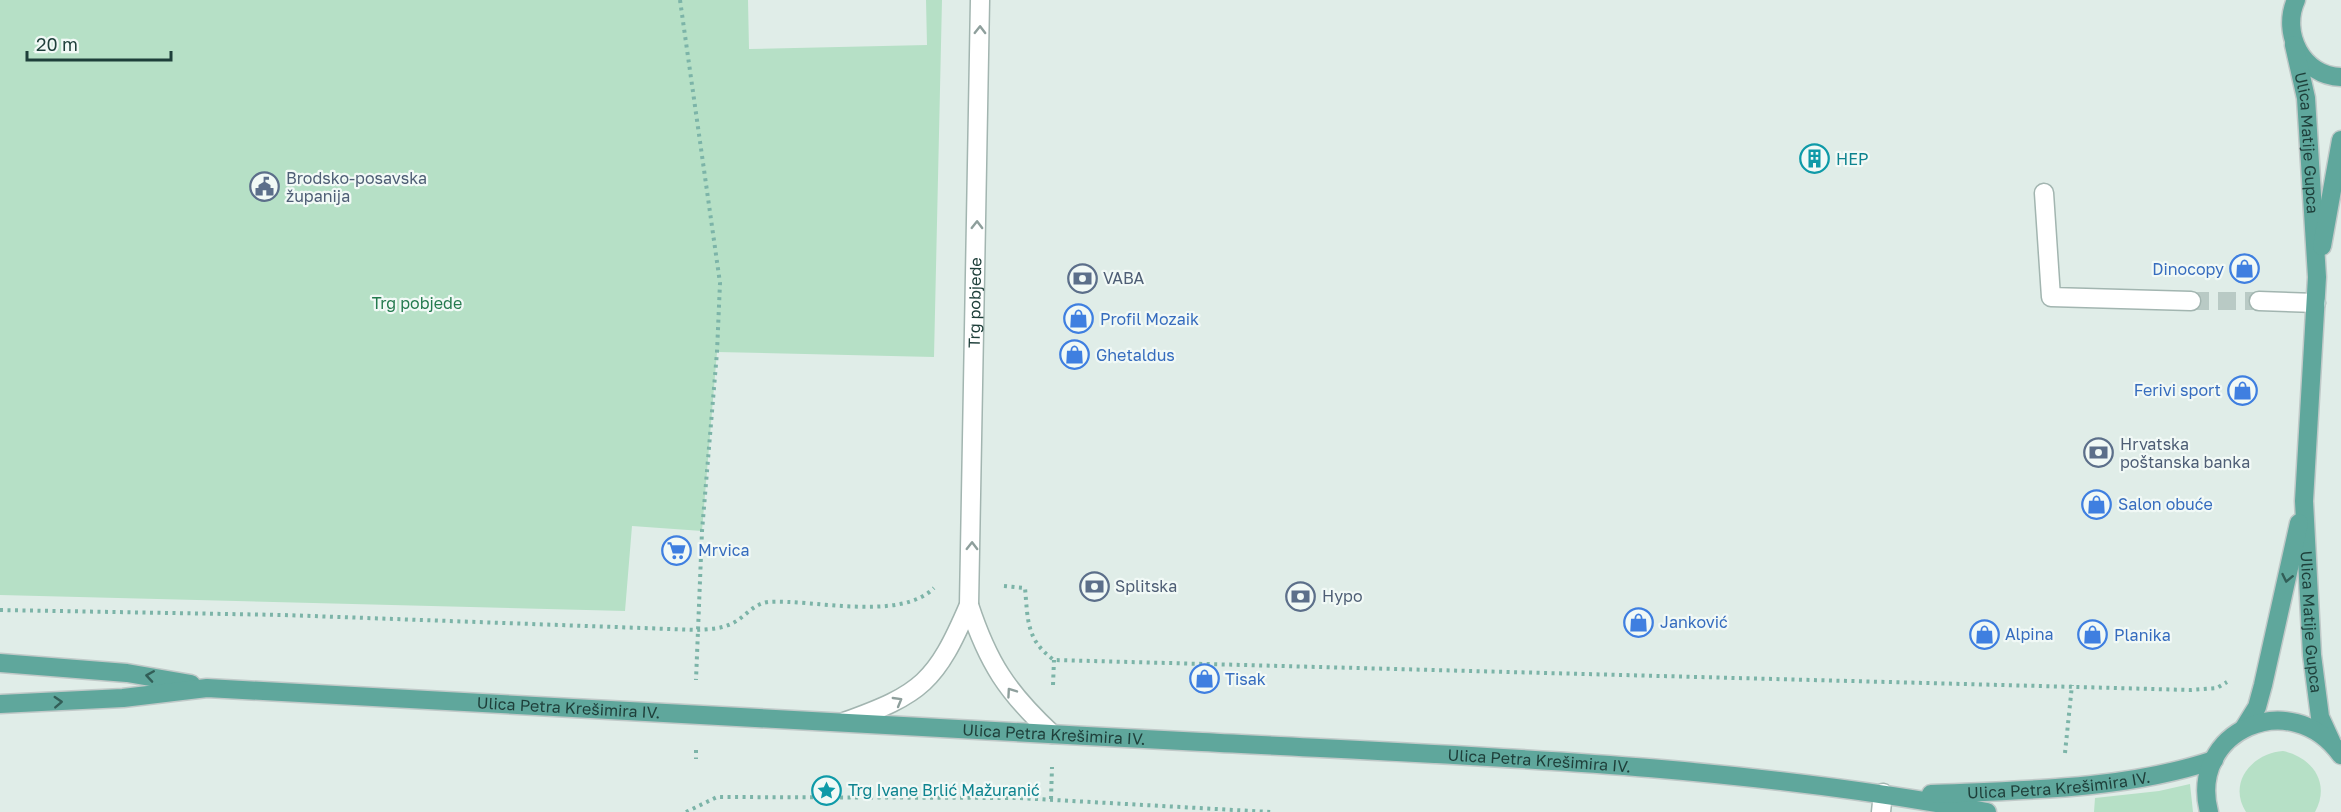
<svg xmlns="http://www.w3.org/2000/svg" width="2341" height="812" viewBox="0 0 2341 812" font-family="'Golos Text',sans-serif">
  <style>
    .green { fill: #b6e0c6 }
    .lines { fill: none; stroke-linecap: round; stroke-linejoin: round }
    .minor-tunnel { stroke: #b9cac5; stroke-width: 18; stroke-dasharray: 18 9; stroke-linecap: butt }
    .minor-casing { stroke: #a2b5b0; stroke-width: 21 }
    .major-casing { stroke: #c0c9c8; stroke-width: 21 }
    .path { stroke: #7cb4a8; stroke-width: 4; stroke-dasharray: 3 4.5; stroke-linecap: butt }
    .minor { stroke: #fff; stroke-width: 18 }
    .major { stroke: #5fa79c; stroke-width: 18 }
    .oneway { stroke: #8e9f9c }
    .oneway2 { stroke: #325e57 }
    .labels { text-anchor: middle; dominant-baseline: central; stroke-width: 4.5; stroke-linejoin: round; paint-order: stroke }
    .street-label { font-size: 16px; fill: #1e3f3a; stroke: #f1f9f6 }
    .culture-label { font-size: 16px; fill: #0d838f; stroke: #f1f9f6; text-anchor: start }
    .service-label { font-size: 16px; fill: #4e5e75; stroke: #f1f9f6; text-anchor: start }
    .shop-label { font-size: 16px; fill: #366cbe; stroke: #f1f9f6; text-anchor: start }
    .park-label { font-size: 16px; fill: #247a4e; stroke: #f1f9f6 }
  </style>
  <rect width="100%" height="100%" fill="#e0ede8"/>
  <g class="green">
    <polygon points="0,0 748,0 749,49 927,45 926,0 942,0 934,357 717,352 702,531 632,526 625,611 0,595"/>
    <path d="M2283,751C2312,757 2331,783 2315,812H2246C2227,782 2253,753 2283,751Z"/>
    <polygon points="2190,784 2193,812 2094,812 2095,798 2159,791"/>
  </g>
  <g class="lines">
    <polyline class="minor-tunnel" points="2191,301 2259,301"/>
    <defs>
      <g id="minor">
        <polyline points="2044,193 2051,297 2191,301"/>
        <polyline points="2259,301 2316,303"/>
        <path d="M969,605C988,663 1007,692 1052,734"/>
        <path id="s1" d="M844,722C922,694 936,682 969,605L980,0"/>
        <polyline points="1881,812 1883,793"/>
      </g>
      <g id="major">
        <path d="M2296,0C2281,33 2302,76 2341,77"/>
        <path id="s2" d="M2294,45L2306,98L2317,277L2304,501L2312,655L2320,717L2331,741"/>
        <polyline points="2322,246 2341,140"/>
        <polyline points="0,663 127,673 191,684"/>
        <path id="s3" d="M0,704L123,698L207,688C538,705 870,725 1202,742C1464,756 1728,763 1987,812"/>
        <polyline points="2244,728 2257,707 2263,685 2299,523"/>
        <path id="s4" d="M1931,794C2025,790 2124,790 2214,760"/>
        <path d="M2209,812C2188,731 2291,685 2341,755"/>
      </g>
    </defs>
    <use href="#minor" class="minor-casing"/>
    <use href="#major" class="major-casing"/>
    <g class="path">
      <polyline points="680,0 720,283 717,352 702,531 696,680"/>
      <path d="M1004,586L1025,588C1028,620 1026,640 1054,660L2191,690L2217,688L2227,682"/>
      <path d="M0,610L284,615L697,630C709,629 722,629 733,623C745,617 753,604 768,602C814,599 899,622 934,588"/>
      <polyline points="1053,685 1054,660"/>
      <polyline points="696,750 696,759"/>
      <polyline points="2065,753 2072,685"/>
      <polyline points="1051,799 1052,767"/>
      <polyline points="686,812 717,797 1018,798 1271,812"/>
    </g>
    <use href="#minor" class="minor"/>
    <use href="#major" class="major"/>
  </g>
  <defs><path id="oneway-chevron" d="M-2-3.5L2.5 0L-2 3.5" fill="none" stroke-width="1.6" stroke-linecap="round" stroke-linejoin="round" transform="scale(1.5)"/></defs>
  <g class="oneway">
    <use href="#oneway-chevron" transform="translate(980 30) rotate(-89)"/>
    <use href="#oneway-chevron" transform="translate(977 225) rotate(-89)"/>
    <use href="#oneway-chevron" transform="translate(972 546) rotate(-89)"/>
    <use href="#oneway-chevron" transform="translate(1011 692) rotate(-125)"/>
    <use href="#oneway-chevron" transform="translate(898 701) rotate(-30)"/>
  </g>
  <g class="oneway2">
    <use href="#oneway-chevron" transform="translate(2287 578) rotate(102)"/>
    <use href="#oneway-chevron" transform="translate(150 676) rotate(-171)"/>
    <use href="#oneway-chevron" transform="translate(58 702) rotate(-3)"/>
  </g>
  <defs>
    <symbol id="building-ring" viewBox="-11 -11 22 22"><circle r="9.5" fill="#f1f9f6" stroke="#0f9aa8" stroke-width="1.5"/><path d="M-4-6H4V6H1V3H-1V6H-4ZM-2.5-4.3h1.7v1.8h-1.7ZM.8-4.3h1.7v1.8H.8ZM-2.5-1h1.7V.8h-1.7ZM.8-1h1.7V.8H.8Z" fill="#0f9aa8"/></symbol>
    <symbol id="civic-ring" viewBox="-11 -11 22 22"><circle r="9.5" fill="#f1f9f6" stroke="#5c6f8a" stroke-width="1.5"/><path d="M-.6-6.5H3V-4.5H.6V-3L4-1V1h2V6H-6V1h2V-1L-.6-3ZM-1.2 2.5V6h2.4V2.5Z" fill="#5c6f8a"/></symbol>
    <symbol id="shop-ring" viewBox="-11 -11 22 22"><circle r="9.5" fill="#f1f9f6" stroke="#3f7fe0" stroke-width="1.5"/><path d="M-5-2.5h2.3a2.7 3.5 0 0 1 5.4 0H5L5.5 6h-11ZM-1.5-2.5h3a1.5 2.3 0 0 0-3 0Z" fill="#3f7fe0"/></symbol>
    <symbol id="bank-ring" viewBox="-11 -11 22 22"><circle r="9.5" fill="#f1f9f6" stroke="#5c6f8a" stroke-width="1.5"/><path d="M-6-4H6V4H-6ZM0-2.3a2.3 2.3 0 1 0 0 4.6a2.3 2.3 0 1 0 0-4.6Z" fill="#5c6f8a"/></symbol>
    <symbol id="supermarket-ring" viewBox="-11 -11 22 22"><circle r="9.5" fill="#f1f9f6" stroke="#3f7fe0" stroke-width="1.5"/><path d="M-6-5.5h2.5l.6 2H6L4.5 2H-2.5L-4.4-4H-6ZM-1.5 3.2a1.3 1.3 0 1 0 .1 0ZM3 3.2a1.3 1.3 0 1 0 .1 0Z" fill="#3f7fe0"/></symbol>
    <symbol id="sight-ring" viewBox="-11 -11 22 22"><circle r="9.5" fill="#f1f9f6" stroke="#0f9aa8" stroke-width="1.5"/><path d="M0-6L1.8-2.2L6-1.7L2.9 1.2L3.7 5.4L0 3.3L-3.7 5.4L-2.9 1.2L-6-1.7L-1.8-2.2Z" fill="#0f9aa8"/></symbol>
  </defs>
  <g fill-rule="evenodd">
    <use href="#building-ring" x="1798" y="142" width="33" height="33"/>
    <use href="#civic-ring" x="248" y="170" width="33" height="33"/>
    <use href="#shop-ring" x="2228" y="252" width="33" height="33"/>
    <use href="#bank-ring" x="1066" y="262" width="33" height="33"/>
    <use href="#shop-ring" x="1062" y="302" width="33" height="33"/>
    <use href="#shop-ring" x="1058" y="338" width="33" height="33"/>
    <use href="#shop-ring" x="2226" y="374" width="33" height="33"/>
    <use href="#bank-ring" x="2082" y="436" width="33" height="33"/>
    <use href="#shop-ring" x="2080" y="488" width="33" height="33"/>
    <use href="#supermarket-ring" x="660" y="534" width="33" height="33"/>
    <use href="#bank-ring" x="1078" y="570" width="33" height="33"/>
    <use href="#bank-ring" x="1284" y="580" width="33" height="33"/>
    <use href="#shop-ring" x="1622" y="606" width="33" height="33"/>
    <use href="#shop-ring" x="1968" y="618" width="33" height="33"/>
    <use href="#shop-ring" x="2076" y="618" width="33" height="33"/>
    <use href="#shop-ring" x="1188" y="662" width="33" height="33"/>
    <use href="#sight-ring" x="810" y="774" width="33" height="33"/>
  </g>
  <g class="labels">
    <g class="street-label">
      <text stroke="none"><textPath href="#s2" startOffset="99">Ulica Matije Gupca</textPath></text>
      <text stroke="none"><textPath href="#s1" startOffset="482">Trg pobjede</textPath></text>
      <text stroke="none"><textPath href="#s2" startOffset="579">Ulica Matije Gupca</textPath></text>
      <text stroke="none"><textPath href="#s3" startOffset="570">Ulica Petra Krešimira IV.</textPath></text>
      <text stroke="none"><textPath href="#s3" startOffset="1056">Ulica Petra Krešimira IV.</textPath></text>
      <text stroke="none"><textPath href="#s3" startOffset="1542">Ulica Petra Krešimira IV.</textPath></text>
      <text stroke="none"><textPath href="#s4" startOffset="128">Ulica Petra Krešimira IV.</textPath></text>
    </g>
    <g class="culture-label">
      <text x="1836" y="159">HEP</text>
      <text x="848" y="790">Trg Ivane Brlić Mažuranić</text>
    </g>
    <g class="service-label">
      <text x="286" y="178">Brodsko-posavska<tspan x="286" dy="18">županija</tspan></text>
      <text x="1103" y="278">VABA</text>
      <text x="2120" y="444">Hrvatska<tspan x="2120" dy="18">poštanska banka</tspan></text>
      <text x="1115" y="586">Splitska</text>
      <text x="1322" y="596">Hypo</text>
    </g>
    <g class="shop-label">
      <text x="2224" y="269" text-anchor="end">Dinocopy</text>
      <text x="1100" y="319">Profil Mozaik</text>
      <text x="1096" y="355">Ghetaldus</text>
      <text x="2221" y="390" text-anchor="end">Ferivi sport</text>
      <text x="2118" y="504">Salon obuće</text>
      <text x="698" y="550">Mrvica</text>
      <text x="1660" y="622">Janković</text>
      <text x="2005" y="634">Alpina</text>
      <text x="2114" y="635">Planika</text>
      <text x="1225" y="679">Tisak</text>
    </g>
    <g class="park-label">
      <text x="417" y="303">Trg pobjede</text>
    </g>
  </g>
  <path d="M27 51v9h144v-9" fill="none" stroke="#1e3f3a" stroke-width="3"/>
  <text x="36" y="51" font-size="18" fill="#1e3f3a" stroke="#f1f9f6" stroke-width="4.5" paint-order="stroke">20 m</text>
</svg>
